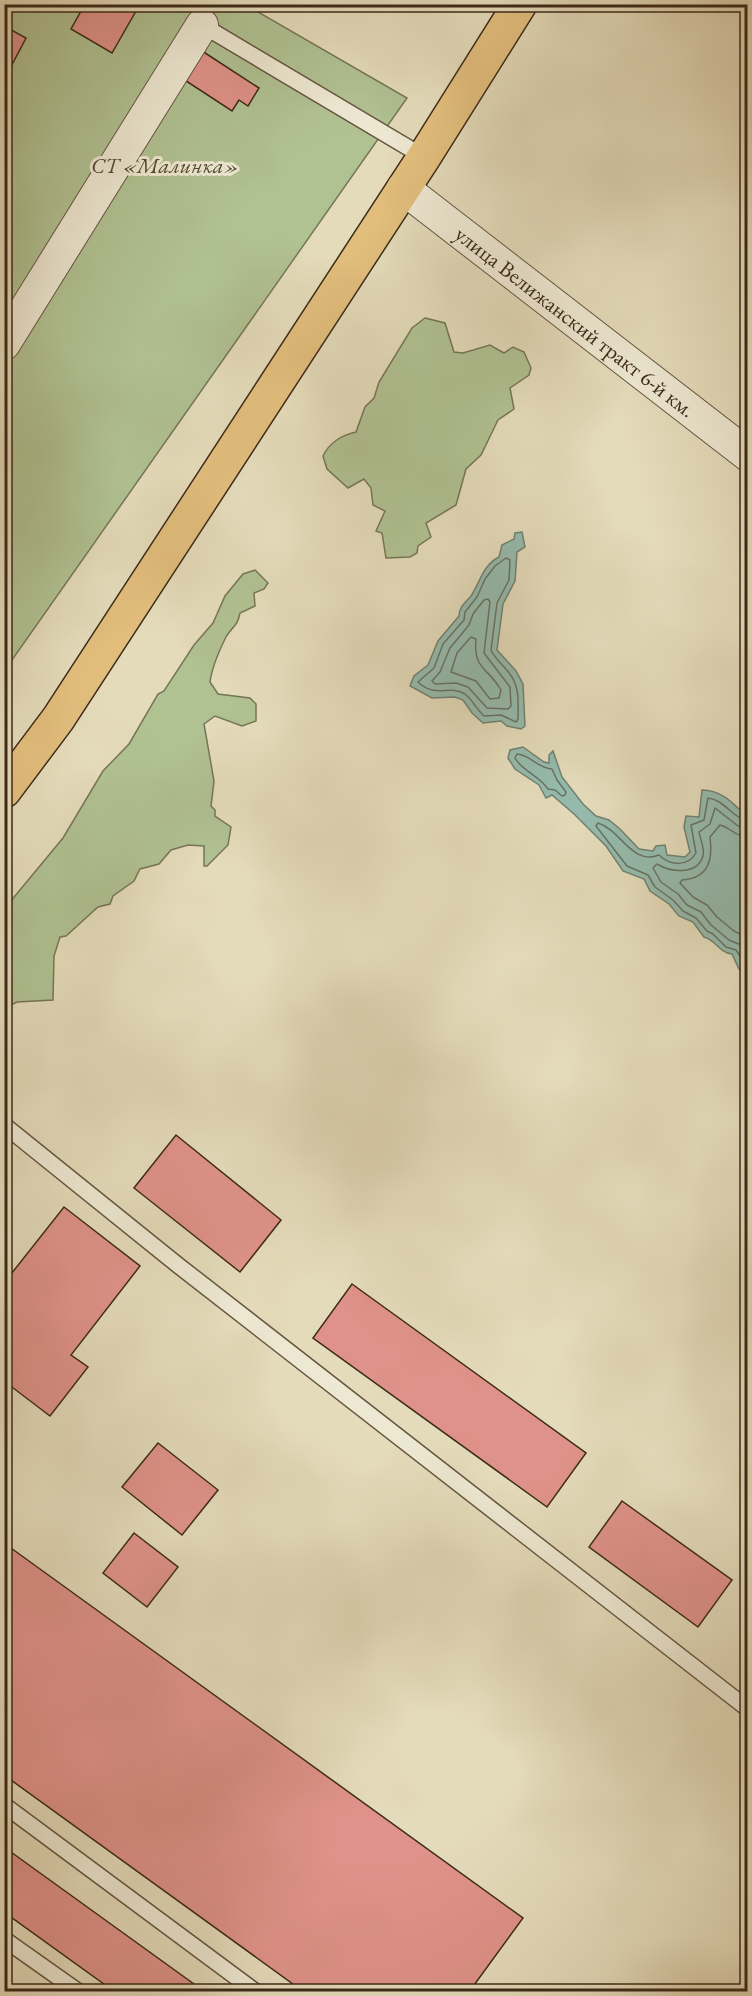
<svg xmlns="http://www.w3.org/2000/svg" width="752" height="1996" viewBox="0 0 752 1996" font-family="'EB Garamond',serif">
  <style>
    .green { fill: #b0c192; stroke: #767656; stroke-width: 1.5 }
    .water { fill: #95bbad; stroke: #718172; stroke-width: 1.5 }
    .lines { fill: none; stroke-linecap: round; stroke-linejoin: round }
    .shore { stroke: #687263; stroke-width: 1.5 }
    .building { fill: #df9289; stroke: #3c2a19; stroke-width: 1.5 }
    .service-casing { stroke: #665641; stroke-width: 18 }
    .minor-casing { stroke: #665641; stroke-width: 34 }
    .primary-casing { stroke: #3c2a19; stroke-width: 36 }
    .service { stroke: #ede8d2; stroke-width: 15 }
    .minor { stroke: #ede8d2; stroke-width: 32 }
    .primary { stroke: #e2be7d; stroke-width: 33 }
    .labels { text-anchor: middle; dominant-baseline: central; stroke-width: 6; stroke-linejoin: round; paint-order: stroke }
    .park-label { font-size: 22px; font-style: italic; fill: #534831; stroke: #ede8d2 }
    .street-label { font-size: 22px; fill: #3c2a19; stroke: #ede8d2 }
  </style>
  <rect width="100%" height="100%" fill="#e4dbba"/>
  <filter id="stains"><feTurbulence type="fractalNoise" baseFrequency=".00333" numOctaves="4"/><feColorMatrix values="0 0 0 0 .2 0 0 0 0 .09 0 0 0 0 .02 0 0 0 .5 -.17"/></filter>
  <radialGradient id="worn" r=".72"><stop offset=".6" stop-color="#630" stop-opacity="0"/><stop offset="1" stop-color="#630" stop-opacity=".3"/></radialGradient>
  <g class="green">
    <polygon points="5,5 246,5 407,98 5,670"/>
    <path d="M425,318L445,323L454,352L463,353L490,345L504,353L513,347L524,352L531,368L529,375L510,388L514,409L498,420L481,455L466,469L456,505L426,523L431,537L418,546L417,553L410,557L386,558L382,533L376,531L385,511L373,505L371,488L364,479L348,488L327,469L323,456C329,443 342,435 356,432L365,407L374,398L379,382L412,328Z"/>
    <path d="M255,570L268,583L264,589L254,593L255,606L240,613C237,628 232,626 226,637C219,651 212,667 210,682L218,694L250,698L256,704V721L242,726L215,716L204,724L214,781L211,806L215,810V816L231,827L228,845L207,866H204V846L188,845L171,850L159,864L140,869L134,881L113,896L110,904L98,907L66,936L60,937L54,956L53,1000L17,1002L5,1008V908L63,838L103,771L129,744L158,694L164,691L194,645L213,623L225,596L243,574Z"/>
  </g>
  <g class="water">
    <path d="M522,532L525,547L517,552L515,581L503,604L497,650L516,671L523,684L525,726L521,729L507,726L501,721L483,723L472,713L463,700L455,697L432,698L410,686L414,676L428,665L438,641L459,616C459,607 465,603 471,596C481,581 482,566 499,557L502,545L514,539L515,533Z"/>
    <path d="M523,747L544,762L549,763V755L553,751L562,777L583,804L596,816L609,820L620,829L639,849L653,851L656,846L665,845L667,855L685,857L690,852L684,827L686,816L699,817L702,790C722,790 734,804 747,817V977L739,969L732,954C718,952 716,940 704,937L693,922L679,916L669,904L650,891L644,879L623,871L606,846L574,814L552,795L546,798L539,785L515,769L508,758L510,750Z"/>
  </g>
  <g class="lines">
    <g class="shore">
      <path d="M506,558L510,560L509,580L497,603L491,650C495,659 503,665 509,673C520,686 518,702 518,719L516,722L501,715L484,716C477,710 472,699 465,694C449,684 436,699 418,682L434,668L443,644L464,620L465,612L477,597L485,579L495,566Z"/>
      <polygon points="488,599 490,602 484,653 510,687 511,706 508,709 487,708 468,687 456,683 435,684 432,681 440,672 450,648 469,625 473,614 484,600"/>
      <path d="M471,637L476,639C473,670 488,667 501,690L499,698L490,699L476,681L451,672L457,653Z"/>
      <path d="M517,754C529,754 537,768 552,769L557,780L566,792L565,795L562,796L555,790L548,789C539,775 523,772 515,758Z"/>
      <path d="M748,821C732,818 725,800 708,798L704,820L691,825L696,853C688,867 670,866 659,855C632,866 621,830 598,823L596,826L627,866L648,875L655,887L673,900L683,911L696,918L707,931L713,934L726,947L736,950L748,968"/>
      <path d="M748,828L738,826L715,808L710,824L699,832C700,839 705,848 703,856C697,876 670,872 657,864L653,868L661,882L678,894L687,905L701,912L711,925L729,940L741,945L748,955"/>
      <path d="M748,837C735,837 730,827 720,825L710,837C713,860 709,878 682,880L680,883L693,897L707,905L717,917L734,931L748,938"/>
    </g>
  </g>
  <g class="building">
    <polygon points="85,4 125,4 136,11 112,53 71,29"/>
    <polygon points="4,26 26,38 4,80"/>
    <polygon points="199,49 259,88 248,106 239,100 232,111 180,77"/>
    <polygon points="176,1135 281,1220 240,1272 134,1188"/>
    <polygon points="64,1207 140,1266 71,1355 88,1367 50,1416 4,1381 4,1283"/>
    <polygon points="352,1284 586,1453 547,1507 313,1338"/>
    <polygon points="158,1443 218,1490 182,1535 122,1487"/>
    <polygon points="622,1501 732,1580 698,1627 589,1547"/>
    <polygon points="134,1533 178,1567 147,1607 103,1573"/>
    <polygon points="4,1543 523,1918 469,1992 304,1992 4,1775 4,1755 8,1750 4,1748"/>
    <polygon points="4,1847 205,1992 115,1992 4,1912"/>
  </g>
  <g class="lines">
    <defs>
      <g id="service">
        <polyline points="202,25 424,157"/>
        <polyline points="4,1125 179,1266 748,1709"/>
        <polyline points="4,1805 256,1992"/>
        <polyline points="4,1939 79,1992"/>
      </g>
      <g id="minor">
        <path id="s1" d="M403,188L748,455"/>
        <polyline points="4,344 202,25"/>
      </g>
      <polyline id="primary" points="4,791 58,719 424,157 520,4"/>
    </defs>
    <use href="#service" class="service-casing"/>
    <use href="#minor" class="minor-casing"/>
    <use href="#primary" class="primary-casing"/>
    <use href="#service" class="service"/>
    <use href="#minor" class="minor"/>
    <use href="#primary" class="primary"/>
  </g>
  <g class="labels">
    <g class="park-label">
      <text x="165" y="165">CТ «Малинка»</text>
    </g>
    <g class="street-label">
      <text stroke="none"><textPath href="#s1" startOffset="218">улица Велижанский тракт 6-й км.</textPath></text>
    </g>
  </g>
  <rect width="752" height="1996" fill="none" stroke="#e4dbba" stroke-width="24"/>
  <rect x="6" y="6" width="740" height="1984" fill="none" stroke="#3c2a19" stroke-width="3"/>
  <rect x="12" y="12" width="728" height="1972" fill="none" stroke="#3c2a19" stroke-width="1.5"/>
  <rect width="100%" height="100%" filter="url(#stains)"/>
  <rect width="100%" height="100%" fill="url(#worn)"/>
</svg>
